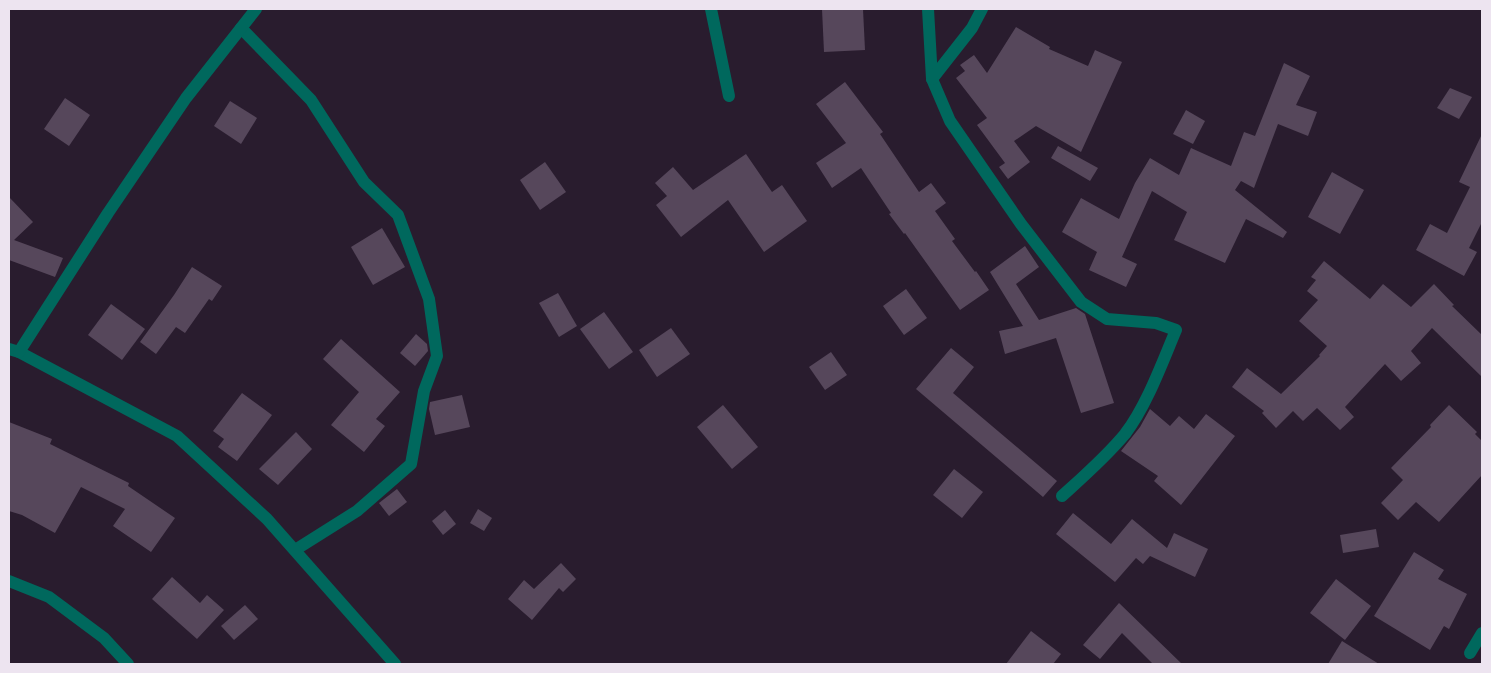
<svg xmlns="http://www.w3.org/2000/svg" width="1491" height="673" viewBox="0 0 1491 673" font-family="Cabin,sans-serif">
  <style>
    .building { fill: #56475b }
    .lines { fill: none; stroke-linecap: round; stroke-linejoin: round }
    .street { stroke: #00685d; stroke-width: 12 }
  </style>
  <rect width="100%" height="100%" fill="#291c2e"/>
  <g class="building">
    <polygon points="822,9 863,9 865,50 824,52"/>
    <polygon points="1016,27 1050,47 1049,49 1088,66 1095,50 1122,62 1081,152 1036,126 1014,141 1030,162 1008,179 999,167 1005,163 977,125 987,118 956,78 965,71 960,65 974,55 987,73"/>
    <polygon points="1284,63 1310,76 1296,105 1317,112 1308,136 1278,124 1254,188 1241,181 1235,190 1287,232 1283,238 1246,219 1225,263 1174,240 1187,212 1152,191 1122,257 1137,264 1126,287 1089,270 1097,252 1062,232 1081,198 1119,219 1135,183 1150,158 1179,175 1191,148 1231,166 1244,132 1255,136"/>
    <polygon points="845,82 883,132 880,134 919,192 931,183 946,203 935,211 955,239 952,241 975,272 976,271 989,290 960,310 905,233 904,234 889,214 891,213 861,168 832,188 816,163 846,143 816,104"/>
    <polygon points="1450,88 1472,97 1459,119 1437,108"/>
    <polygon points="65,98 90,115 69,146 44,129"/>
    <polygon points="230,101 257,118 241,144 214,126"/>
    <polygon points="1186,110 1205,121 1193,144 1173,134"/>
    <polygon points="1482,134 1482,222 1469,248 1477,252 1464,276 1416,250 1430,224 1447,233 1470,187 1459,182"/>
    <polygon points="1058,146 1098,168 1090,181 1051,158"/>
    <polygon points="746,154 772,192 782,185 807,221 764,252 728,200 681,237 656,205 667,196 655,183 673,167 693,190"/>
    <polygon points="545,162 566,192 540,210 520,180"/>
    <polygon points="1332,172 1364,190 1340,234 1308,217"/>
    <polygon points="9,197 33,222 14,240 63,258 55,277 9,260"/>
    <polygon points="382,228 405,267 373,285 351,247"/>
    <polygon points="1025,246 1039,267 1016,284 1039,320 1076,308 1085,314 1114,403 1081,413 1056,338 1005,354 999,331 1023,326 990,272"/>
    <polygon points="1324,261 1370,299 1383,284 1411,307 1434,284 1454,305 1452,306 1482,335 1482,377 1432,328 1411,351 1421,363 1401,381 1385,364 1345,407 1354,417 1340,430 1317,408 1303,421 1293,411 1276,428 1262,413 1264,411 1232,387 1247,368 1281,394 1320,356 1319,355 1327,346 1299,321 1318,300 1307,291 1316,280 1311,277"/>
    <polygon points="192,267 222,286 212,301 209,299 185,333 176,327 156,354 140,342 174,295"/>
    <polygon points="906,289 927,318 904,335 883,306"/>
    <polygon points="558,293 577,326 559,337 539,303"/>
    <polygon points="111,304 145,329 122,360 88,335"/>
    <polygon points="604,312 633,352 609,369 580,329"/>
    <polygon points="671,328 690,354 657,377 639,350"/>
    <polygon points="416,334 427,344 428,351 415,366 400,353"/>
    <polygon points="341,339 400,392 376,419 385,426 364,452 331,425 359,392 323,359"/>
    <polygon points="951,348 974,367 953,393 1057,481 1043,497 916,389"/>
    <polygon points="831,352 847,375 825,390 809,367"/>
    <polygon points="242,393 272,415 237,461 218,447 224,439 213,431"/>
    <polygon points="462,395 470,427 435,435 429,409 430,402"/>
    <polygon points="723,405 758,447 732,469 697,427"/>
    <polygon points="1449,405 1477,432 1475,434 1482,441 1482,475 1439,522 1416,502 1398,520 1381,503 1403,480 1391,468 1431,427 1430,425"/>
    <polygon points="1150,409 1170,426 1179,416 1194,429 1206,414 1235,436 1181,505 1154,481 1158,476 1121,451 1140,427"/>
    <polygon points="9,422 52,439 50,444 129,483 128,486 175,518 151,552 113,526 125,509 81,487 55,533 22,515 9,511"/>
    <polygon points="296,432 312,449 278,485 259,469"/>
    <polygon points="954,469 983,492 962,518 933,495"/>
    <polygon points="397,489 407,502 389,516 379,503"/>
    <polygon points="478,509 492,518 484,531 470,523"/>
    <polygon points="445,510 456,524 443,535 432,521"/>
    <polygon points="1073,513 1111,544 1132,519 1167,548 1174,533 1208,549 1195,577 1150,556 1143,564 1136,558 1115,582 1056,534"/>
    <polygon points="1376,529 1379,547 1343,553 1340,535"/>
    <polygon points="1414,552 1444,570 1438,579 1467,594 1449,629 1444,626 1430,650 1374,616"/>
    <polygon points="561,563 576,579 563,592 559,588 532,620 508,599 524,580 534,589"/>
    <polygon points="172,577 200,603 207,595 224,610 197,639 152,599"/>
    <polygon points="1336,579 1371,606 1345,640 1310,613"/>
    <polygon points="1119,603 1182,664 1153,664 1122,633 1100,659 1083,645"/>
    <polygon points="245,605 258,619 234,640 221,626"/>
    <polygon points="1031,631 1061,654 1053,664 1006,664"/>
    <polygon points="1342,641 1379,664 1328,664"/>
  </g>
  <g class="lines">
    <g class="street">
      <polyline points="711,9 729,96"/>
      <path d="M928,9L932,79L950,121L1021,224L1081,302L1107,319L1156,323L1176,330C1162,363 1147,405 1125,434C1106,457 1084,476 1062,496"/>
      <polyline points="241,28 311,100 364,182 398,215 429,299 437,356 424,391 411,464 357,511 295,550"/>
      <polyline points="932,79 972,28 982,9"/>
      <polyline points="9,349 19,352 177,436 267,519 395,664"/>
      <polyline points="19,352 108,213 186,98 256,9"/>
      <polyline points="9,581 49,597 104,638 128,664"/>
      <polyline points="1470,653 1482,633"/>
    </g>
  </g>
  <rect width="1491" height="673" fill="none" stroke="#ede4f0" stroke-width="20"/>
</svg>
